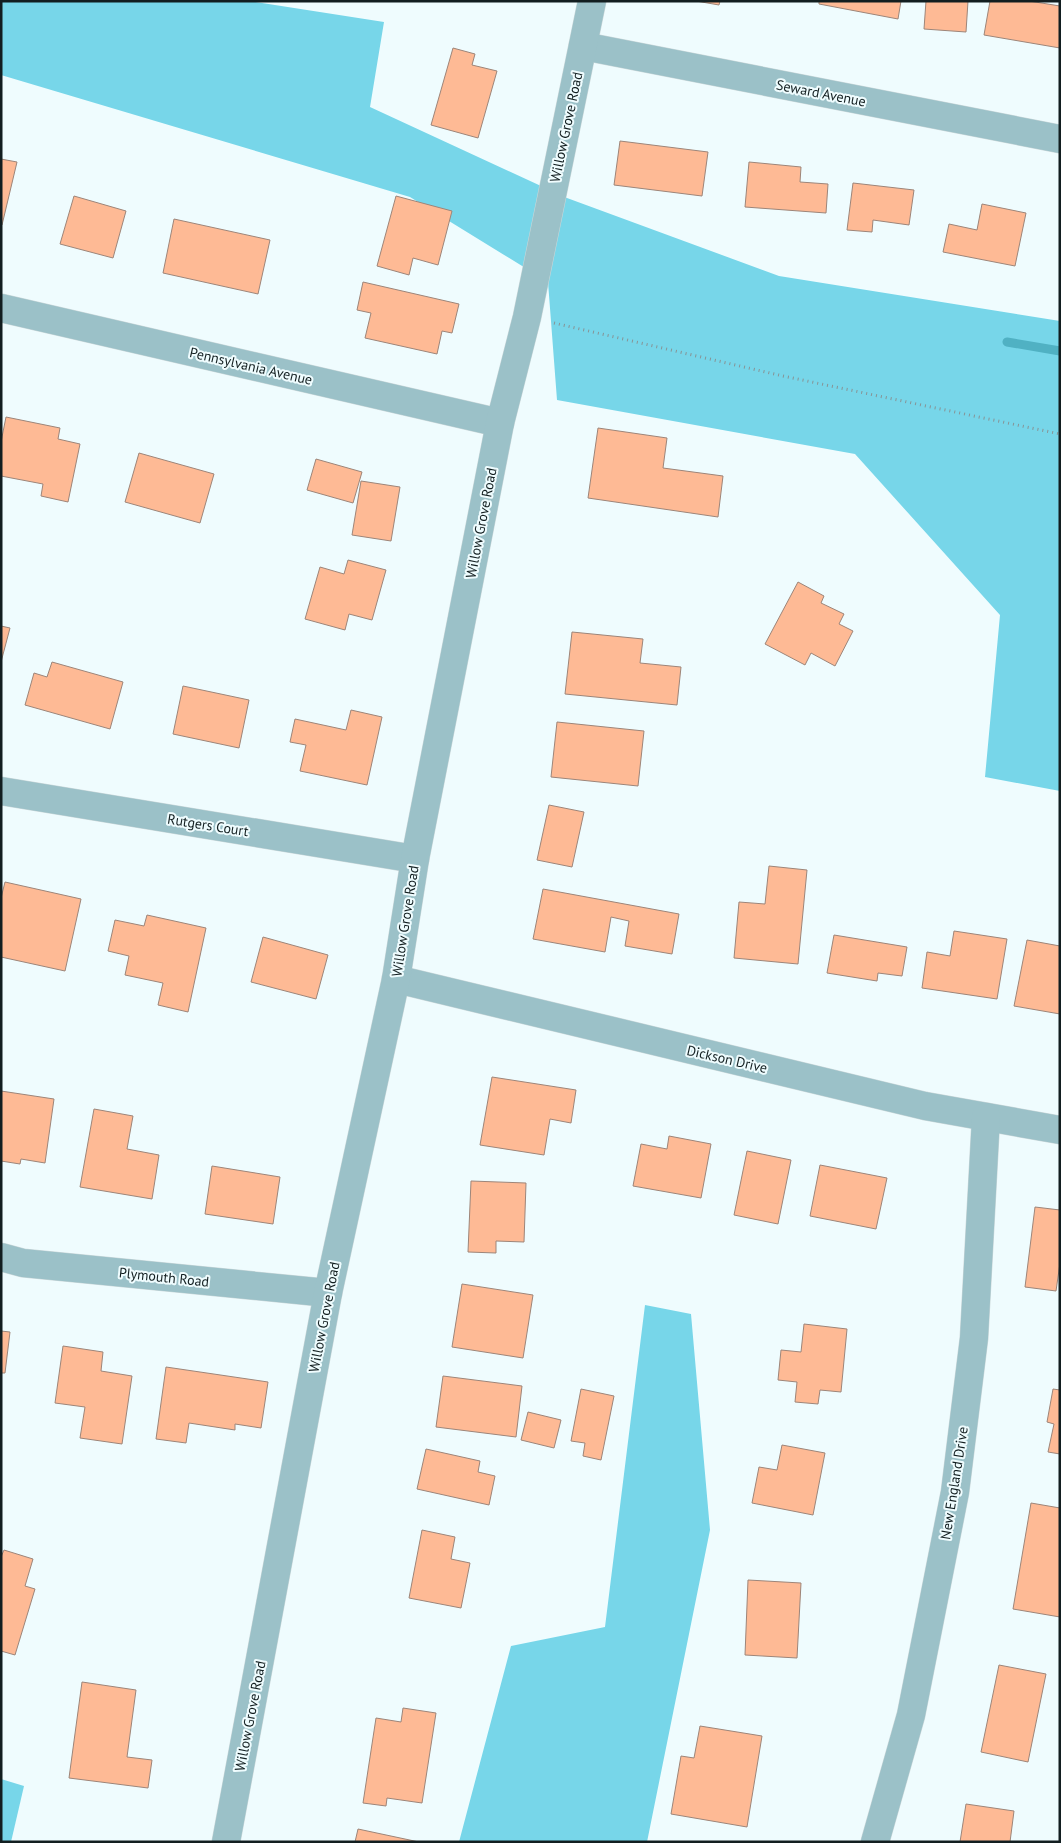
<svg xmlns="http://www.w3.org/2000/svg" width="1061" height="1843" viewBox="0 0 1061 1843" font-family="'PT Sans',sans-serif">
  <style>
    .forest { fill: #77d6e9 }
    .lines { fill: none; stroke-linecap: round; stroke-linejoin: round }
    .stream { stroke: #50b1c3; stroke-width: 9 }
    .building { fill: #feba95; stroke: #9d8579 }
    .street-casing { stroke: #ccd8da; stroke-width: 29 }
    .path { stroke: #879395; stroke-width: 3; stroke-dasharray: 1 4; stroke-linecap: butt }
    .street { stroke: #9bc1c8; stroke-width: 28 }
    .labels { text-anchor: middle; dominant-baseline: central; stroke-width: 4; stroke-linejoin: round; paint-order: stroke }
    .street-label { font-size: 14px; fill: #121e20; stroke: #effcfe }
  </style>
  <rect width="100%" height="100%" fill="#effcfe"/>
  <g class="forest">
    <polygon points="1,1 249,1 384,22 370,107 567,198 779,276 1060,321 1060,791 985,777 1000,615 855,454 557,400 548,282 410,197 1,75"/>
    <polygon points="645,1305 691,1314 710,1530 647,1842 459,1842 511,1646 605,1627"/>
    <polygon points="1,1779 24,1786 11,1842 1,1842"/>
  </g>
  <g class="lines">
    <polyline class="stream" points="1007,342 1060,351"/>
  </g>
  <g class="building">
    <polygon points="696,1 720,1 719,5"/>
    <polygon points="819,1 901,1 898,19 819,4"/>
    <polygon points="926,1 968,1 966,32 924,29"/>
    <polygon points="990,1 1029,1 1060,6 1060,48 984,35"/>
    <polygon points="453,48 475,54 472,65 497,71 478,138 431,125"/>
    <polygon points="620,141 708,152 702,196 614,185"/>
    <polygon points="1,159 17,162 2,225 1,225"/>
    <polygon points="749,162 801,167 800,182 828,184 826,213 745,207"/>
    <polygon points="853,183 914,190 909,225 873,220 872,232 847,230"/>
    <polygon points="74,196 126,211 113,258 60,244"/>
    <polygon points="396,196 452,211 438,265 413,258 409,275 377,266"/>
    <polygon points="982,204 1026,213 1015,266 943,252 949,224 977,230"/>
    <polygon points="174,219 270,240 258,294 163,273"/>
    <polygon points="363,282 459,304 452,333 442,331 437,354 365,338 371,313 357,310"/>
    <polygon points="6,417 60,428 58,439 80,444 68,502 41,496 43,484 1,476 1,442"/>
    <polygon points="598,428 667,438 663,468 723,476 718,517 588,498"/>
    <polygon points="139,453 214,474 200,523 125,502"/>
    <polygon points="316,459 362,472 353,503 307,490"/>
    <polygon points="361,481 400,487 391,541 352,535"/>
    <polygon points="348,560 386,570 372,620 349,614 345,630 305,619 320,567 344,574"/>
    <polygon points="798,582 824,596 821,603 844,614 839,624 853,631 835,666 811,653 805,665 765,644"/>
    <polygon points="1,626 10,628 1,662"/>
    <polygon points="572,632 643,639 640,663 681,667 677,705 565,694"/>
    <polygon points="52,662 123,682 110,729 25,705 34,673 47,677"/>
    <polygon points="183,686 249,700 239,748 173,734"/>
    <polygon points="351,710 382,717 367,785 300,771 306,745 290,742 295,719 346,730"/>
    <polygon points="557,722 644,731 638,786 551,777"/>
    <polygon points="549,805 584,812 572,867 537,860"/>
    <polygon points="769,866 807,870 798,964 734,958 739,902 765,904"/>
    <polygon points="5,882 81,899 65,971 1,957 1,898"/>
    <polygon points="543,889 679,914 672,954 625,946 629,921 611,917 605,952 533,939"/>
    <polygon points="147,915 206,928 188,1012 158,1005 163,983 125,975 129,956 108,951 115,920 144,926"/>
    <polygon points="954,931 1007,939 997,999 922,988 927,952 950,956"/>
    <polygon points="834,935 907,947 902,976 878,973 877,981 827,973"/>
    <polygon points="263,937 328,955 316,999 251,982"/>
    <polygon points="1027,940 1060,946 1060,1014 1014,1006"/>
    <polygon points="492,1077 576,1090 571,1123 550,1119 544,1155 480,1145"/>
    <polygon points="1,1091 54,1099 45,1163 21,1159 20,1164 1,1161"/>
    <polygon points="94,1109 133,1116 127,1149 159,1155 152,1199 80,1187"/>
    <polygon points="669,1136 711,1144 701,1198 633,1186 641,1144 667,1149"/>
    <polygon points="747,1151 791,1160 778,1224 734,1215"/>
    <polygon points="820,1165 887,1178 876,1229 810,1216"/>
    <polygon points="212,1166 280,1177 273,1224 205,1214"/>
    <polygon points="471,1181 526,1183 524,1242 496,1241 496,1253 468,1252"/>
    <polygon points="1035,1207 1060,1210 1060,1263 1056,1291 1025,1287"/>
    <polygon points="462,1284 533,1295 523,1358 452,1347"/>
    <polygon points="804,1324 847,1329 841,1392 820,1390 818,1404 795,1402 797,1382 778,1380 781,1350 801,1352"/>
    <polygon points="1,1331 10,1332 5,1373 1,1373"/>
    <polygon points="63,1346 103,1352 101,1371 132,1376 122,1444 80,1438 85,1407 55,1403"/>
    <polygon points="166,1367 268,1382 261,1428 235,1424 235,1430 189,1423 186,1443 156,1439"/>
    <polygon points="443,1376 522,1386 516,1437 436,1427"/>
    <polygon points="581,1389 614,1396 601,1460 583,1456 585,1443 571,1441"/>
    <polygon points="1053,1389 1060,1390 1060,1454 1048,1452 1054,1424 1047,1422"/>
    <polygon points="528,1412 561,1420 554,1448 521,1440"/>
    <polygon points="782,1445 825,1453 813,1515 752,1503 759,1467 777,1470"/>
    <polygon points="426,1449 480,1461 478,1472 495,1476 489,1505 417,1489"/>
    <polygon points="1031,1503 1060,1508 1060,1617 1013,1609"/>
    <polygon points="422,1530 455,1537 451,1559 470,1563 461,1608 409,1598"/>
    <polygon points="4,1550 33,1559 25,1586 35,1589 15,1655 1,1651 1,1557"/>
    <polygon points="748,1580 801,1583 797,1658 745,1655"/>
    <polygon points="999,1665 1046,1674 1028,1762 981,1752"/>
    <polygon points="82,1682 136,1690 127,1757 152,1760 148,1788 69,1778"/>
    <polygon points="403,1708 436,1713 422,1803 387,1798 386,1806 363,1803 376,1718 401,1722"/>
    <polygon points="700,1726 762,1736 747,1827 671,1814 681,1756 694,1758"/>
    <polygon points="966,1804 1014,1811 1010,1842 960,1842"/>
    <polygon points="358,1829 419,1842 355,1842"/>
  </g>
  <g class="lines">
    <defs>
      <g id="street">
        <polyline points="583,46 1060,139"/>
        <polyline points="1,308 500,423"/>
        <polyline points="1,791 415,859"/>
        <polyline points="396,979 925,1106 1060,1130"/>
        <polyline points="1,1257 23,1263 328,1293"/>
        <polyline points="226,1842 328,1293 396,979 415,859 500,423 527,317 592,1"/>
        <polyline points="875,1842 911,1715 955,1492 974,1338 986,1117"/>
      </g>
    </defs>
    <use href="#street" class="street-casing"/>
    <polyline class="path" points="554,323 783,376 1060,434"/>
    <use href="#street" class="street"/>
  </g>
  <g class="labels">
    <g class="street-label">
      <text transform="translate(821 93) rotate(11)">Seward Avenue</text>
      <text transform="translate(566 127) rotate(-78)">Willow Grove Road</text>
      <text transform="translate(251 366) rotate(13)">Pennsylvania Avenue</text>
      <text transform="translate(481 523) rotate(-79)">Willow Grove Road</text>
      <text transform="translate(208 825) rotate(9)">Rutgers Court</text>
      <text transform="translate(405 921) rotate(-81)">Willow Grove Road</text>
      <text transform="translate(727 1059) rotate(13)">Dickson Drive</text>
      <text transform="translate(164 1277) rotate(6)">Plymouth Road</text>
      <text transform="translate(324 1317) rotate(-79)">Willow Grove Road</text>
      <text transform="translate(954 1483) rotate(-81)">New England Drive</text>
      <text transform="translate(250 1716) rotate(-79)">Willow Grove Road</text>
    </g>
  </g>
  <rect width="1061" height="1843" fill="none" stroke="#121e20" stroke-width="5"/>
</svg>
